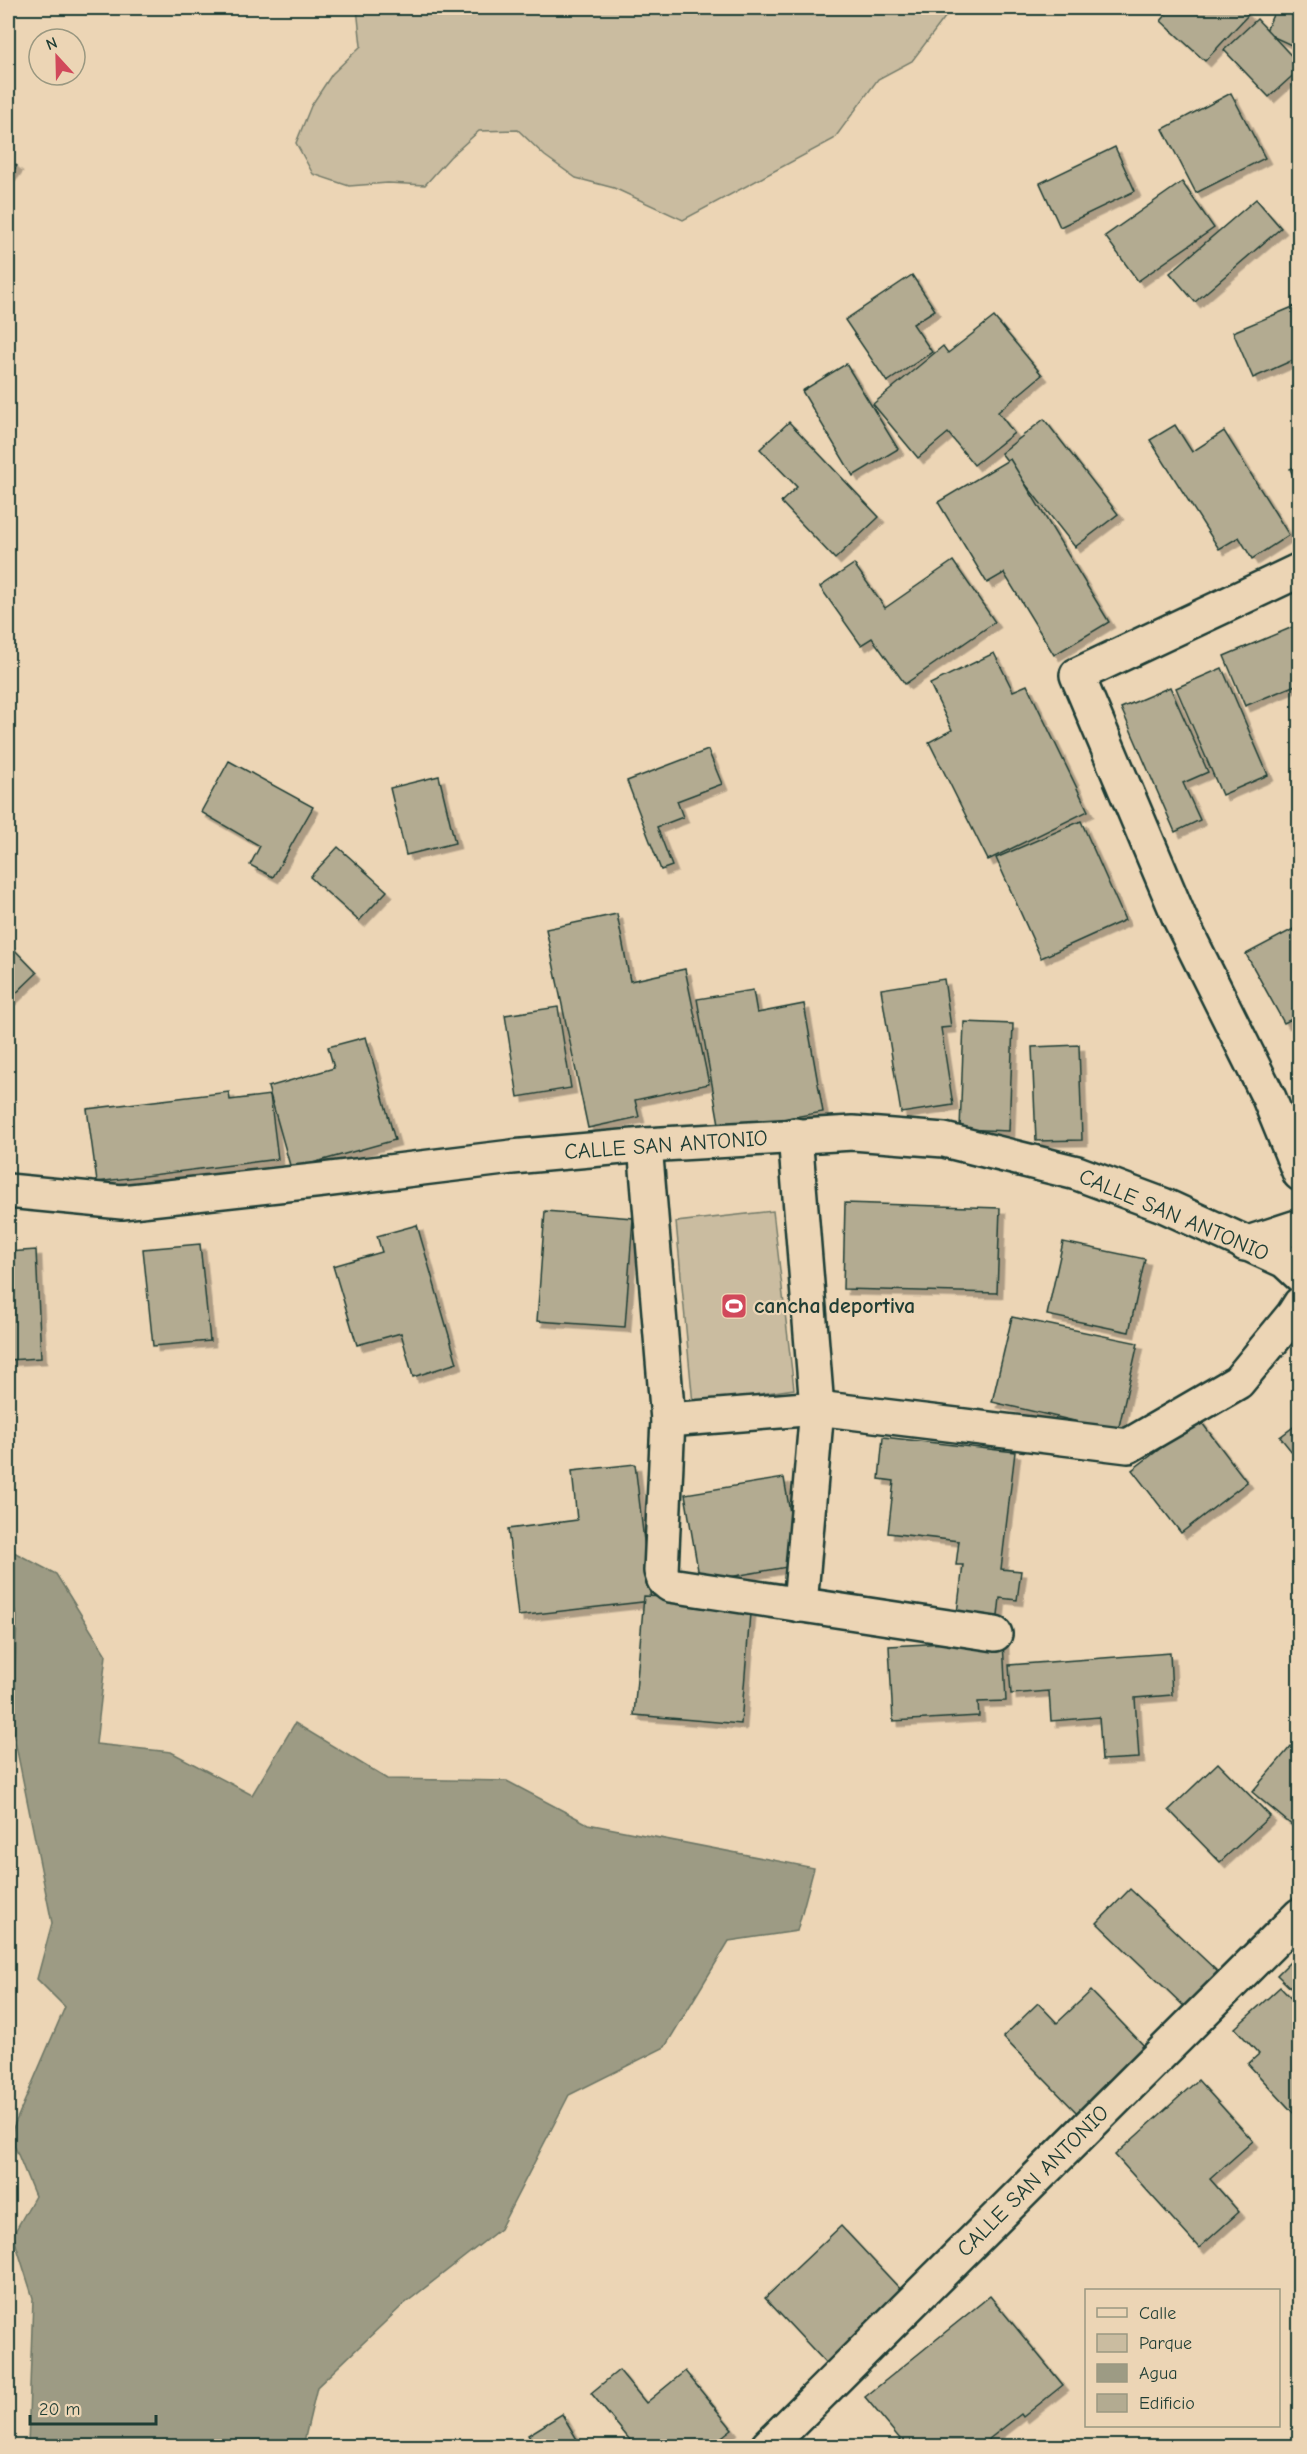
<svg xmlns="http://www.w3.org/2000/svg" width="1307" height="2454" viewBox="0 0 1307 2454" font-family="'Comic Neue',sans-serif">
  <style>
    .green { fill: #cabca0; stroke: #747c6a; stroke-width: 1.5 }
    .water { fill: #9d9b84; stroke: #6b7564; stroke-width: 1.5 }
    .building { fill: #b3ab91; stroke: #1f3d34; stroke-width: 1.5; filter: url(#shadow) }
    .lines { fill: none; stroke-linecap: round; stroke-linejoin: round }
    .street-casing { stroke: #1f3d34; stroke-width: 38 }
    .street { stroke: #ecd5b5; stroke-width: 33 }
    .labels { text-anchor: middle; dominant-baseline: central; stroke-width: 4.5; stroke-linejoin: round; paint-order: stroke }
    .street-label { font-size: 22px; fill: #1f3d34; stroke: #ecd5b5 }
    .poi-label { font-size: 22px; font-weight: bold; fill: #1f3d34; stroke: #ecd5b5; text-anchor: start }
  </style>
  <defs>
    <filter id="shadow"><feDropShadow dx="5.5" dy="5.5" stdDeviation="0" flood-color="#0004"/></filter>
  </defs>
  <rect width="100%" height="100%" fill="#ecd5b5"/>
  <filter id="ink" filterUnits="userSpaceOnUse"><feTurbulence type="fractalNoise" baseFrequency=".0167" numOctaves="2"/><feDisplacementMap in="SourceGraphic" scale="12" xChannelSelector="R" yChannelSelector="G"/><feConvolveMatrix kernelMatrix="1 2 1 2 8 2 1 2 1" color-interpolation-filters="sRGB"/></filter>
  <g filter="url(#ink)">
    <g class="green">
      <polygon points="357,8 952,8 912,61 878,79 834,139 683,220 614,188 576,178 545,156 518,130 479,131 450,157 425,185 388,183 349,186 313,174 296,143 311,106 332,74 361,46"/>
      <polygon points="773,1211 794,1389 693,1404 676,1222"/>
    </g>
    <polygon class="water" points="8,1549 56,1574 106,1655 96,1744 171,1752 252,1795 295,1723 387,1779 507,1781 588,1824 814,1868 797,1931 729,1941 665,2047 569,2095 500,2229 403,2305 317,2387 303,2446 28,2446 33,2298 13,2235 35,2196 10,2135 65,2007 37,1979 52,1923 13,1731 17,1615 8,1595"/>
    <g class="building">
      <polygon points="1158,8 1241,8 1248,15 1205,61 1161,21 1166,15"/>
      <polygon points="1276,8 1300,8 1300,49 1265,33"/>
      <polygon points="1257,19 1300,65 1300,69 1269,97 1224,50"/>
      <polygon points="1231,93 1265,158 1196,193 1163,129"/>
      <polygon points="1115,147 1135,191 1060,227 1040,183"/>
      <polygon points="8,159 17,166 8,178"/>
      <polygon points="1182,182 1214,228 1138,281 1105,236"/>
      <polygon points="1256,199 1281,228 1195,302 1170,273"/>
      <polygon points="912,275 935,310 913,324 932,352 887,382 845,320"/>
      <polygon points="1300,304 1300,357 1253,378 1233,332"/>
      <polygon points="994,317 1042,375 998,412 1014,433 974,465 948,433 918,458 873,404 943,346 948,353"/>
      <polygon points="846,364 898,449 853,476 802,391"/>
      <polygon points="1044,419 1118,514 1075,547 1001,453"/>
      <polygon points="789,422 879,517 835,559 781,502 797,487 760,449"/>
      <polygon points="1175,425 1192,452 1224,431 1289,535 1252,559 1239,537 1219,549 1150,440"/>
      <polygon points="1010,459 1109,622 1054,655 1004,573 987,583 938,502"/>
      <polygon points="1300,465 1300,490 1290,469"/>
      <polygon points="953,561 995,622 905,684 872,638 861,645 820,587 854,564 885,608"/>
      <polygon points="1300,624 1300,687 1298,684 1245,706 1224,656"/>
      <polygon points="994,653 1013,691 1027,685 1088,811 988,860 929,742 952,730 930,684"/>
      <polygon points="1222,668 1268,775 1222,795 1176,688"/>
      <polygon points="1170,687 1208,772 1183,783 1200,820 1175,832 1121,708"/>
      <polygon points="708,750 722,784 677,801 683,817 657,827 672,866 661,870 627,781"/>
      <polygon points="229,761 313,807 273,877 250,865 260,846 201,812"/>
      <polygon points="439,776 455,843 406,855 390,788"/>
      <polygon points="1081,821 1125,920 1041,958 996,858"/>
      <polygon points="338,847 387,891 359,921 310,877"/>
      <polygon points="617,914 630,981 685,969 709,1084 635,1100 639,1117 588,1128 546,929"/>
      <polygon points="1299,926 1300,1015 1284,1023 1246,954"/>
      <polygon points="8,943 37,973 10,999 8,996"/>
      <polygon points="944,979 951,1027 941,1028 953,1105 901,1113 881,989"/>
      <polygon points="753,990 757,1013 804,1004 823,1112 720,1130 697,999"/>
      <polygon points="558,1007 571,1088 518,1097 505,1015"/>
      <polygon points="964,1022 1013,1024 1009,1131 960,1129"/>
      <polygon points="366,1037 395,1140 291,1169 268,1087 334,1068 328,1047"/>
      <polygon points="1079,1045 1082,1140 1036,1141 1032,1047"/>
      <polygon points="229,1092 230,1100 270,1095 278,1159 97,1182 87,1109"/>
      <polygon points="845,1203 1000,1208 997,1293 843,1289"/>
      <polygon points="545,1211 633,1218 625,1327 537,1321"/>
      <polygon points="417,1225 457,1363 413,1377 401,1333 357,1345 333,1266 382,1252 377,1236"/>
      <polygon points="1063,1242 1145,1259 1129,1332 1047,1315"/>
      <polygon points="200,1244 210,1341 153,1346 143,1249"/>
      <polygon points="36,1250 41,1358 8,1360 8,1252"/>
      <polygon points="1012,1317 1138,1343 1118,1431 992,1402"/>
      <polygon points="1199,1419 1247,1482 1181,1533 1132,1470"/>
      <polygon points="1300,1422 1300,1462 1280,1437"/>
      <polygon points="883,1437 1015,1452 1001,1569 1021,1571 1017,1600 1000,1598 997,1625 956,1621 963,1565 956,1565 959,1541 888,1533 894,1481 879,1479"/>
      <polygon points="635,1464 651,1601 518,1616 508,1529 577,1520 572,1471"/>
      <polygon points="784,1478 799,1565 700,1582 685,1494"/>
      <polygon points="644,1596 751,1601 741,1724 634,1715"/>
      <polygon points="1003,1640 1006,1701 978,1702 979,1716 893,1721 889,1646"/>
      <polygon points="1170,1653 1172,1695 1135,1698 1139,1758 1102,1760 1099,1717 1051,1721 1049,1691 1011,1694 1009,1665"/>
      <polygon points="1297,1739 1300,1741 1300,1832 1252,1792"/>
      <polygon points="1218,1763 1270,1816 1220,1862 1169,1810"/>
      <polygon points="1130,1889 1219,1973 1186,2008 1097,1923"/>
      <polygon points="1300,1952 1300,1997 1277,1975"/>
      <polygon points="1280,1987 1300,2008 1300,2120 1248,2064 1259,2054 1235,2028"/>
      <polygon points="1091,1991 1150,2052 1082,2118 1003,2037 1038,2003 1057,2023"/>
      <polygon points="1198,2080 1253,2141 1210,2179 1239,2212 1199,2248 1115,2155"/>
      <polygon points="841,2226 902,2291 826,2363 765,2298"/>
      <polygon points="990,2296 1063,2385 1023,2417 1021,2414 980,2446 893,2446 901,2440 865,2397"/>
      <polygon points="619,2370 646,2403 685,2371 732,2429 710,2446 635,2446 591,2393"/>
      <polygon points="562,2414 581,2446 535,2446 528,2435"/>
    </g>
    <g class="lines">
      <defs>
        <g id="street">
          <polyline points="1300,570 1077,675 1180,919 1269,1098 1300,1174"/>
          <polyline points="795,1135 817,1408 800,1605"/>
          <polyline points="645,1145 668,1420 817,1408 1128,1446 1238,1382 1293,1315 1300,1304"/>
          <polyline points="8,1191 122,1202 323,1180 512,1157 645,1145 853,1133 944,1140 1077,1173 1163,1205 1285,1261 1300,1275"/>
          <polyline points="1245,1244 1300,1226"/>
          <polyline points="668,1420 661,1571 664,1580 670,1585 995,1634"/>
          <polyline points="768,2446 1300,1915"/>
        </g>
      </defs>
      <use href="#street" class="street-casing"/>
      <use href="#street" class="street"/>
    </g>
  </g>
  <defs>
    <symbol id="stadium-square" viewBox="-11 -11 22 22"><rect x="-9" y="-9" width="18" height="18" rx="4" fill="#d1495b" stroke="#ecd5b5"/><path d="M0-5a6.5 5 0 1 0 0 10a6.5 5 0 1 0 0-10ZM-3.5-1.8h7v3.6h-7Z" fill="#fff"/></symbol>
  </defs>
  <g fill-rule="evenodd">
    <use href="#stadium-square" x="719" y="1291" width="30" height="30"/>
  </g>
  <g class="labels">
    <g class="street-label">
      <text transform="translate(666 1145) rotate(-4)">CALLE SAN ANTONIO</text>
      <text transform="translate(1174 1215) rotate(23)">CALLE SAN ANTONIO</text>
      <text transform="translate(1033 2181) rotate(-45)">CALLE SAN ANTONIO</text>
    </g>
    <g class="poi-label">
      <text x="754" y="1306">cancha deportiva</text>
    </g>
  </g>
  <rect width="1307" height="2454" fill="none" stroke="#ecd5b5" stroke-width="30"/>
  <rect x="15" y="15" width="1277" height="2424" fill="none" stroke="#1f3d34" stroke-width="2" filter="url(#ink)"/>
  <rect x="1085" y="2289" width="195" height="138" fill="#ecd5b5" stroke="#9a9881" stroke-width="1.5"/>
  <rect x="1097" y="2308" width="30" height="9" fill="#ecd5b5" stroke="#9a9881" stroke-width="1.5"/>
  <text x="1139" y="2319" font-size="18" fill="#1f3d34">Calle</text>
  <rect x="1097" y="2334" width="30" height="18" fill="#cabca0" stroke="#9a9881" stroke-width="1.5"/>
  <text x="1139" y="2349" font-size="18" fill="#1f3d34">Parque</text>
  <rect x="1097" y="2364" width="30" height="18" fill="#9d9b84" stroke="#9a9881" stroke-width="1.5"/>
  <text x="1139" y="2379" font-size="18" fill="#1f3d34">Agua</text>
  <rect x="1097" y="2394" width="30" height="18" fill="#b3ab91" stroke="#9a9881" stroke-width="1.5"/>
  <text x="1139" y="2409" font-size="18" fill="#1f3d34">Edificio</text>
  <g transform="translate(57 57) rotate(338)"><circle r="28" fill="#ecd5b5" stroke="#9a9881" stroke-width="1.5"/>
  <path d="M0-4.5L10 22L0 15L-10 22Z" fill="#d1495b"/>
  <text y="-9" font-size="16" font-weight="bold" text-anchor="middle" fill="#1f3d34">N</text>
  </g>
  <path d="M30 2415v9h126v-9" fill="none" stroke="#1f3d34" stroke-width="3"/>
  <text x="39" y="2415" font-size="18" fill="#1f3d34" stroke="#ecd5b5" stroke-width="4.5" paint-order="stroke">20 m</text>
</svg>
